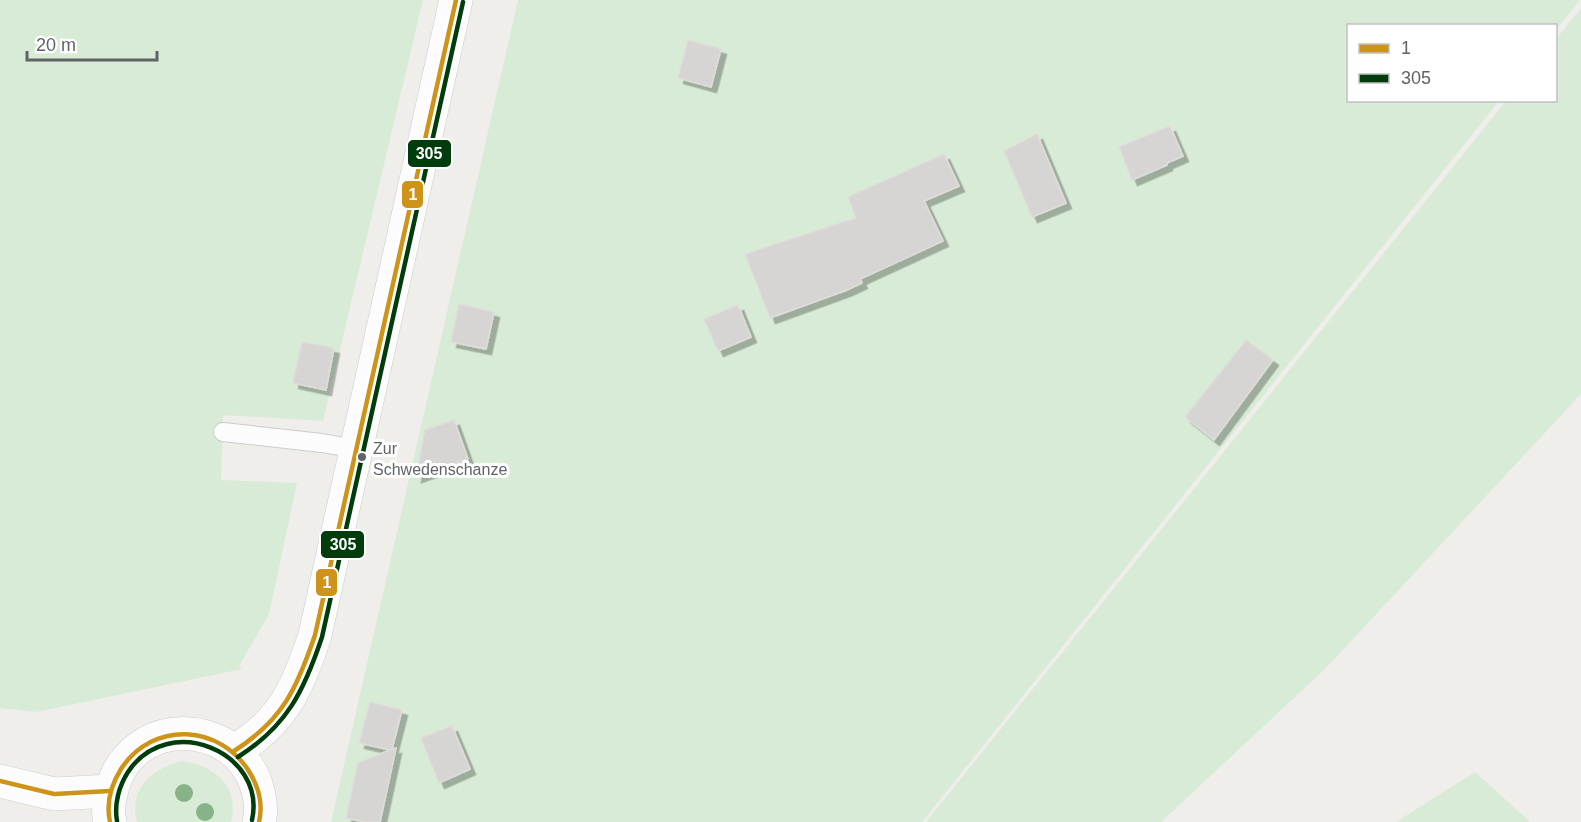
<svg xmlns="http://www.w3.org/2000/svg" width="1581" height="822" viewBox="0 0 1581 822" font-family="Helvetica,sans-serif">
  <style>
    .green { fill: #d8ebd6 }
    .building { fill: #d6d5d3; stroke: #deddd9; stroke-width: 1.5; filter: url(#shadow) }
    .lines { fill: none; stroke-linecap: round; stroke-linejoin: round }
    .service-casing { stroke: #cbcccc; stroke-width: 20 }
    .minor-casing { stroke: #cbcccc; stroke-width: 34 }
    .tertiary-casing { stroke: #cbcccc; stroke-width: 34 }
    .service { stroke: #fdfcfc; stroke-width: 18 }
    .minor { stroke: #fdfcfc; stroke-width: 33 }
    .tertiary { stroke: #fdfcfc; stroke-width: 33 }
    .bus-1-casing { stroke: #fff; stroke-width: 9 }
    .bus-2-casing { stroke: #fff; stroke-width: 9 }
    .bus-1 { stroke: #ce941a; stroke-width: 4.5 }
    .bus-2 { stroke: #003c0c; stroke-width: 4.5 }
    .tree { fill: #88b388 }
    .bus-dot { fill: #5f6368; stroke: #fff; stroke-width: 2 }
    .labels { text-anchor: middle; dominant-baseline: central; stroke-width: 6; stroke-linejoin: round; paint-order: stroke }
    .bus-label { font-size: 16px; fill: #5f6368; stroke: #fff; text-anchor: start }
    .line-badge { stroke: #fff; stroke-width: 2 }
    .badge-label { font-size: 16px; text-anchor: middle; font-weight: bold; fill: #fff }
  </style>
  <defs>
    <filter id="shadow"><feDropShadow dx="5.5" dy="5.5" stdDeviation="0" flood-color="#0004"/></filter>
  </defs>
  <rect width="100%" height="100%" fill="#efeeea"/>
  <g class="green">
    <polygon points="0,0 423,0 323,421 223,415 221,480 297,483 269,614 239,666 242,669 36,712 0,708"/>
    <polygon points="518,0 1580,0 1556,30 1556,26 1348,26 1348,100 1499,101 922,822 331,822"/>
    <polygon points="1581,8 1581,394 1326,668 1161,822 926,822 1506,101 1556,100 1556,39"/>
    <path d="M183,761C215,766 240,787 231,822H137C128,788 153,768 183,761Z"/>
    <polygon points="1475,772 1530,822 1396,822"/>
  </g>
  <g class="building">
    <polygon points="688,40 721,49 711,87 678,78"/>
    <polygon points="1170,126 1183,156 1167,163 1167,165 1132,180 1119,147"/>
    <polygon points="1037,134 1066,203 1032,217 1004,151"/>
    <polygon points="944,154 959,186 924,201 943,241 860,279 862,283 847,290 770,318 745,254 856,218 848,197"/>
    <polygon points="459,304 494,312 486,349 451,342"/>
    <polygon points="738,305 751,337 718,351 704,319"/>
    <polygon points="1246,340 1273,360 1214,440 1185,417"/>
    <polygon points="302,342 334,348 326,390 293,383"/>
    <polygon points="454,420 468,459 416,477 425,430"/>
    <polygon points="370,702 402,710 392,749 396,748 380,822 364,822 346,818 358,763 390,750 359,743"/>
    <polygon points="452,726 470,769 439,783 421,738"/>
  </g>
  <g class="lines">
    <defs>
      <polyline id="service" points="223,432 322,443 357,449"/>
      <polyline id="minor" points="0,781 54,794 110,791"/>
      <g id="tertiary">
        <path d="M234,751C283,723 298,687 315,635L456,0"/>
        <path d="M110,822C106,807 111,791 116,777C143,716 231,721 255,781C259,793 263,809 259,822"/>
      </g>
    </defs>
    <use href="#service" class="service-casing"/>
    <use href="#minor" class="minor-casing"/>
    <use href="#tertiary" class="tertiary-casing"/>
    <use href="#service" class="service"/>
    <use href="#minor" class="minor"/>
    <use href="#tertiary" class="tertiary"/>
    <defs>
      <g id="bus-1">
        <path d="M234,751C283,720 297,688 315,635L456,0"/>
        <polyline points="0,781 54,794 110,791"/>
        <path d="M110,822C106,804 111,785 121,769C153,720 221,724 250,773C259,788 263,805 259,822"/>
      </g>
      <g id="bus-2">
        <path d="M238,757C287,726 304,691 322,637L463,2"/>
        <path d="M117,821C114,804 119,786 128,772C168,711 267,752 252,820"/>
      </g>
    </defs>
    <use href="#bus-1" class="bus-1-casing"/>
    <use href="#bus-2" class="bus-2-casing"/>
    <use href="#bus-1" class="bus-1"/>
    <use href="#bus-2" class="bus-2"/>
  </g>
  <g class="tree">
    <circle cx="184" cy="793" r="9"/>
    <circle cx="205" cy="812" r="9"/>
  </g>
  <circle class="bus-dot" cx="362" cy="457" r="5"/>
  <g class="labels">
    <g class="bus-label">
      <text x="373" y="448">Zur<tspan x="373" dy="21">Schwedenschanze</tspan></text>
    </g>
  </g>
  <g class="line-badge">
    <rect x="407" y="139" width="45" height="29" rx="6" fill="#003c0c"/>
    <rect x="401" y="180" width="23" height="29" rx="6" fill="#ce941a"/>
    <rect x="320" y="530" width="45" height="29" rx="6" fill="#003c0c"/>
    <rect x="315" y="568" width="23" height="29" rx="6" fill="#ce941a"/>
  </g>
  <g class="badge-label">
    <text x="429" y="159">305</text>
    <text x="413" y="200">1</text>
    <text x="343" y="550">305</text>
    <text x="327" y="588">1</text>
  </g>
  <rect x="1347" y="24" width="210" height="78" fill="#ffffff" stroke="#bfc1c3" stroke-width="1.5"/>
  <rect x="1359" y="44" width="30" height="9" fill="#ce941a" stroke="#bfc1c3" stroke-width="1.5"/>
  <text x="1401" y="54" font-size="18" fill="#5f6368">1</text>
  <rect x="1359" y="74" width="30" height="9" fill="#003c0c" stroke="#bfc1c3" stroke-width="1.5"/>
  <text x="1401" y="84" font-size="18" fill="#5f6368">305</text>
  <path d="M27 51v9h130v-9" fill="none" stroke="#5f6368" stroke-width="3"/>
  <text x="36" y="51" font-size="18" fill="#5f6368" stroke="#ffffff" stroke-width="4.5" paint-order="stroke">20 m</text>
</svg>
